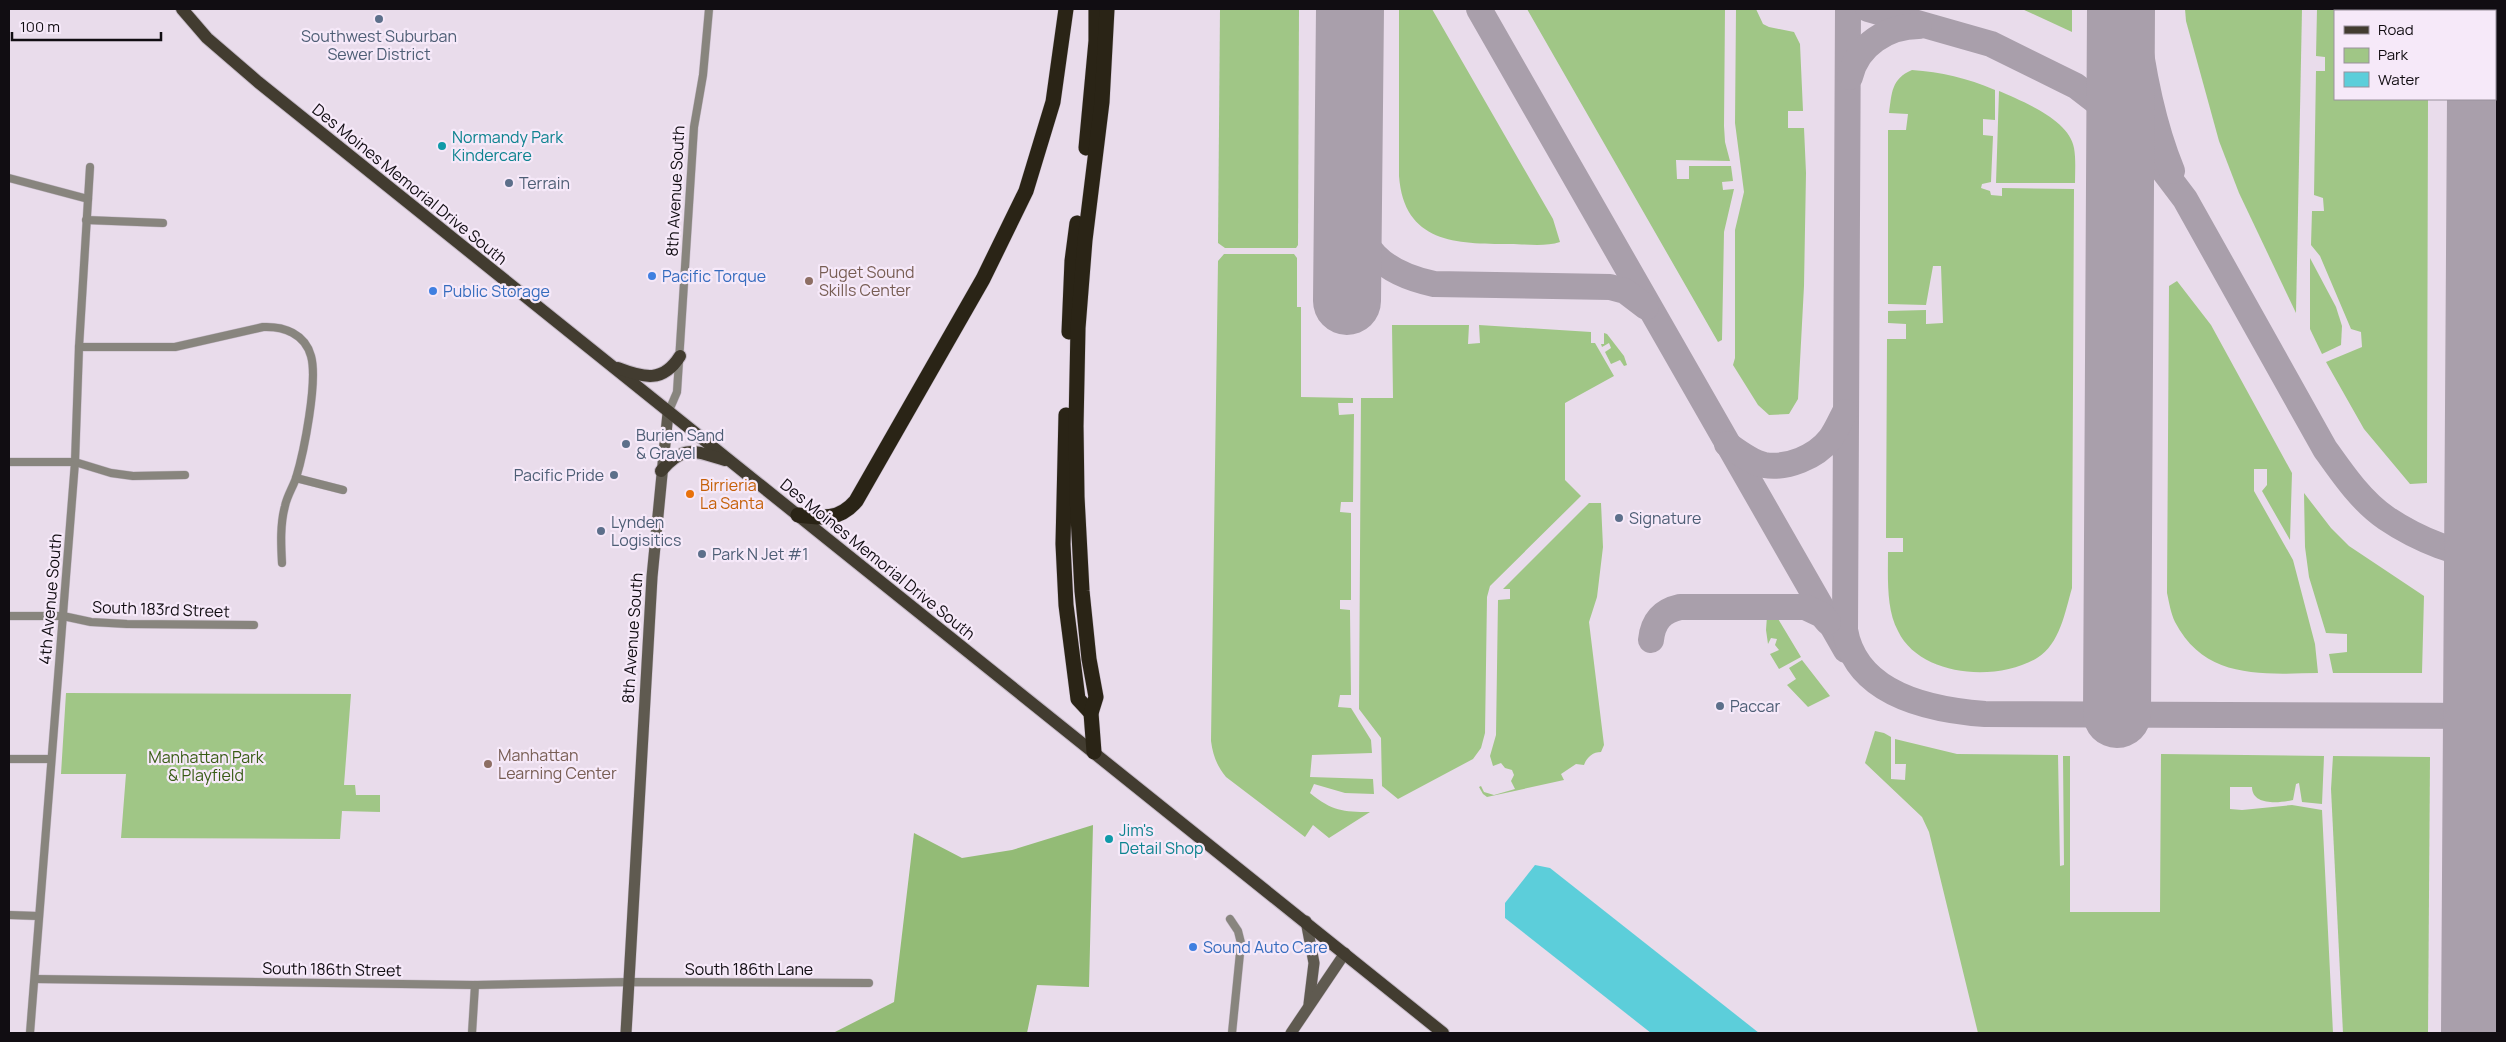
<svg xmlns="http://www.w3.org/2000/svg" width="2506" height="1042" viewBox="0 0 2506 1042" font-family="Manrope,sans-serif">
  <style>
    .green { fill: #a0c686 }
    .forest { fill: #93bb76 }
    .water { fill: #5cceda }
    .lines { fill: none; stroke-linecap: round; stroke-linejoin: round }
    .taxiway { stroke: #a99fab; stroke-width: 26 }
    .runway { stroke: #a99fab; stroke-width: 68 }
    .street-casing { stroke: #c6bbc8; stroke-width: 9 }
    .secondary-casing { stroke: #c6bbc8; stroke-width: 12 }
    .primary-casing { stroke: #c6bbc8; stroke-width: 14 }
    .highway-casing { stroke: #c6bbc8; stroke-width: 16 }
    .street { stroke: #88857e; stroke-width: 8 }
    .secondary { stroke: #5f5a50; stroke-width: 11 }
    .primary { stroke: #423c30; stroke-width: 12 }
    .highway { stroke: #2a2416; stroke-width: 15 }
    .service-dot { fill: #5c6f8a; stroke: #f6e9f9; stroke-width: 2 }
    .culture-dot { fill: #0f9aa8; stroke: #f6e9f9; stroke-width: 2 }
    .shop-dot { fill: #3f7fe0; stroke: #f6e9f9; stroke-width: 2 }
    .education-dot { fill: #8d6e63; stroke: #f6e9f9; stroke-width: 2 }
    .food-dot { fill: #e8710a; stroke: #f6e9f9; stroke-width: 2 }
    .labels { text-anchor: middle; dominant-baseline: central; stroke-width: 4.5; stroke-linejoin: round; paint-order: stroke }
    .service-label { font-size: 16px; fill: #4e5e75; stroke: #f6e9f9; text-anchor: start }
    .culture-label { font-size: 16px; fill: #0d838f; stroke: #f6e9f9; text-anchor: start }
    .street-label { font-size: 16px; fill: #110d12; stroke: #f6e9f9 }
    .education-label { font-size: 16px; fill: #785e54; stroke: #f6e9f9; text-anchor: start }
    .shop-label { font-size: 16px; fill: #366cbe; stroke: #f6e9f9; text-anchor: start }
    .food-label { font-size: 16px; fill: #c56008; stroke: #f6e9f9; text-anchor: start }
    .park-label { font-size: 16px; fill: #385c15; stroke: #f6e9f9 }
  </style>
  <rect width="100%" height="100%" fill="#e9dceb"/>
  <g class="green">
    <polygon points="1220,9 1299,9 1298,245 1296,248 1225,248 1218,243"/>
    <path d="M1399,9H1432L1553,219L1560,242C1545,247 1525,244 1510,244C1456,244 1404,243 1399,176Z"/>
    <polygon points="1527,9 1725,9 1724,126 1725,142 1730,161 1676,160 1677,179 1689,179 1689,166 1731,166 1733,181 1722,182 1723,190 1734,189 1724,232 1722,340 1718,342"/>
    <polygon points="1736,9 1756,9 1763,24 1769,27 1794,32 1800,44 1803,111 1788,111 1788,128 1804,128 1806,173 1804,286 1798,399 1789,414 1769,415 1758,405 1733,365 1735,358 1735,230 1744,192 1735,123"/>
    <polygon points="2022,9 2072,9 2072,32"/>
    <polygon points="2185,9 2302,9 2296,313 2239,193 2219,141 2186,21"/>
    <polygon points="2317,9 2428,9 2428,11 2335,11 2335,99 2428,99 2427,483 2410,484 2364,429 2326,362 2362,347 2361,332 2351,329 2320,256 2311,245 2312,211 2324,211 2323,198 2314,195 2316,71 2325,71 2325,57 2316,56"/>
    <path d="M1912,70C1941,72 1967,78 1995,90V120L1983,119V135L1993,136L1991,182L1982,184L1981,188L1990,191L1991,195L2002,196V188L2074,189L2072,588C2065,612 2060,644 2037,658C1997,682 1920,677 1898,631C1886,609 1888,577 1888,552H1903V538H1886L1887,339H1906V324L1888,323V311L1926,310V324L1943,323L1941,266H1933L1926,305L1888,304V130H1906L1908,114L1889,113C1892,93 1891,79 1912,70Z"/>
    <path d="M1999,91C2022,101 2070,120 2074,148C2076,159 2075,172 2075,183H1996Z"/>
    <path d="M1224,254H1294L1297,258V307H1301V397L1353,398V403H1338L1339,415L1354,414L1353,502H1341L1340,512L1351,513V600H1340V609L1350,610L1351,695H1340L1338,707L1351,708L1371,740L1372,753L1312,755L1310,777L1373,779L1374,794L1345,793L1314,784L1310,793C1332,811 1343,812 1370,812L1329,838L1313,825L1305,837L1226,777C1217,766 1213,756 1211,741L1218,261Z"/>
    <polygon points="2310,258 2336,307 2342,326 2341,345 2322,354 2310,329"/>
    <path d="M2177,281L2211,325L2292,473L2290,540L2262,491L2267,485V469H2254V491L2293,560L2315,644L2318,673C2263,674 2205,680 2175,622C2171,614 2169,602 2167,593L2169,286Z"/>
    <polygon points="1392,325 1469,325 1468,344 1480,343 1479,325 1591,332 1591,343 1595,343 1614,376 1565,403 1565,480 1581,496 1490,586 1487,597 1485,733 1481,748 1473,759 1398,799 1382,786 1381,738 1359,709 1361,398 1393,398"/>
    <polygon points="1604,333 1607,334 1624,356 1627,365 1624,366 1620,360 1611,364 1605,352 1611,348 1609,343 1602,347 1601,344 1604,344"/>
    <polygon points="2304,493 2331,528 2349,546 2424,596 2422,673 2333,673 2329,654 2347,652 2347,634 2326,633 2309,577 2305,547"/>
    <path d="M1589,503H1601L1603,547L1597,597L1589,622L1604,745L1601,752C1593,752 1587,757 1584,765L1576,764L1561,774L1564,780L1487,797L1483,794L1479,787L1481,786L1484,792L1494,795L1515,789L1511,781L1514,775L1512,770L1505,768L1501,763L1493,766L1490,756L1496,735L1498,600L1510,599V589H1503Z"/>
    <polygon points="1767,616 1777,617 1801,657 1779,669 1770,654 1779,650 1775,645 1777,639 1771,638 1768,644 1766,630"/>
    <polygon points="1802,660 1830,696 1808,707 1787,685 1796,679 1789,668"/>
    <polygon points="66,693 351,694 344,785 355,785 356,795 380,795 380,812 342,811 340,839 121,838 126,774 61,774"/>
    <path d="M1875,731L1884,733L1891,737V779L1905,780L1906,764H1895V739L1957,754L2058,755L2060,866L2064,865L2063,756H2070V912H2160L2161,754L2324,756L2322,804L2302,802L2299,783L2296,784L2293,800C2280,803 2252,806 2252,787H2230V809L2242,810L2292,805L2322,810L2333,1033H1978L1929,832L1922,817L1865,763Z"/>
    <polygon points="2333,756 2430,757 2428,1033 2343,1033 2331,789"/>
  </g>
  <polygon class="forest" points="1093,825 1089,987 1037,985 1027,1033 833,1033 894,1002 914,833 962,858 1012,850"/>
  <polygon class="water" points="1535,865 1550,868 1759,1033 1651,1033 1505,918 1505,903"/>
  <g class="lines">
    <g class="taxiway">
      <polyline points="1479,9 1846,650"/>
      <path d="M1848,9L1845,630C1856,695 1930,710 1985,714L2497,716"/>
      <path d="M1868,9L1991,44L2076,86L2120,120L2154,158L2185,199L2325,449C2342,473 2361,501 2386,518C2417,539 2460,557 2497,558"/>
      <path d="M2135,9C2141,63 2151,120 2172,171"/>
      <path d="M1850,77C1857,45 1888,26 1919,26"/>
      <path d="M1349,196C1358,249 1382,273 1434,284L1610,287L1625,291L1646,307"/>
      <path d="M1727,444C1738,452 1751,462 1764,465C1787,469 1816,457 1830,439C1836,431 1840,421 1845,412"/>
      <polyline points="2479,448 2491,505 2497,515"/>
      <polyline points="2478,631 2485,654 2497,674"/>
      <path d="M1651,640C1653,621 1662,611 1680,607H1805L1822,615L1828,622"/>
      <polyline points="2478,651 2485,623 2497,599"/>
      <polyline points="2477,763 2485,744 2497,728"/>
      <polyline points="2476,942 2497,989"/>
    </g>
    <g class="runway">
      <polyline points="2481,11 2481,9"/>
      <polyline points="1347,301 1350,9"/>
      <polyline points="2117,714 2121,9"/>
      <polyline points="2475,1033 2481,99"/>
    </g>
    <defs>
      <g id="street">
        <polyline points="9,178 88,199"/>
        <polyline points="86,220 163,223"/>
        <path d="M79,347H175L263,327C284,326 305,334 311,356C318,381 304,452 296,478C293,487 287,496 285,506C280,524 281,545 282,563"/>
        <polyline points="668,413 677,392 694,127 703,75 709,9"/>
        <polyline points="9,462 75,462 111,473 133,476 185,475"/>
        <polyline points="296,478 343,490"/>
        <polyline points="9,616 63,616 91,622 127,624 254,625"/>
        <polyline points="9,759 51,759"/>
        <polyline points="9,915 38,916"/>
        <polyline points="1230,919 1238,931 1241,943 1232,1033"/>
        <polyline points="35,979 475,985 629,982 869,983"/>
        <polyline points="30,1033 75,462 79,347 90,167"/>
        <polyline points="472,1033 475,985"/>
      </g>
      <g id="secondary">
        <polyline points="1306,921 1314,963 1309,1004"/>
        <polyline points="626,1033 652,577 668,413"/>
        <polyline points="1291,1033 1345,953"/>
      </g>
      <g id="primary">
        <polyline points="182,9 207,38 258,82 1443,1033"/>
        <path d="M618,368C644,378 663,383 680,356"/>
        <path d="M661,471C684,444 694,451 725,460"/>
      </g>
      <g id="highway">
        <polyline points="1086,148 1096,41 1096,9"/>
        <polyline points="1069,332 1072,261 1077,223"/>
        <polyline points="1066,415 1063,544 1066,605 1078,699 1091,713"/>
        <path d="M798,515C821,518 839,521 856,501L983,279L1026,191L1053,102L1066,9"/>
        <polyline points="1094,752 1091,713 1096,697 1089,659 1082,591 1077,497 1076,426 1078,328 1085,240 1102,102 1107,9"/>
      </g>
    </defs>
    <use href="#street" class="street-casing"/>
    <use href="#secondary" class="secondary-casing"/>
    <use href="#primary" class="primary-casing"/>
    <use href="#highway" class="highway-casing"/>
    <use href="#street" class="street"/>
    <use href="#secondary" class="secondary"/>
    <use href="#primary" class="primary"/>
    <use href="#highway" class="highway"/>
  </g>
  <g class="service-dot">
    <circle cx="379" cy="19" r="5"/>
    <circle cx="509" cy="183" r="5"/>
    <circle cx="626" cy="444" r="5"/>
    <circle cx="614" cy="475" r="5"/>
    <circle cx="1619" cy="518" r="5"/>
    <circle cx="601" cy="531" r="5"/>
    <circle cx="702" cy="554" r="5"/>
    <circle cx="1720" cy="706" r="5"/>
  </g>
  <g class="culture-dot">
    <circle cx="442" cy="146" r="5"/>
    <circle cx="1109" cy="839" r="5"/>
  </g>
  <g class="shop-dot">
    <circle cx="652" cy="276" r="5"/>
    <circle cx="433" cy="291" r="5"/>
    <circle cx="1193" cy="947" r="5"/>
  </g>
  <g class="education-dot">
    <circle cx="809" cy="281" r="5"/>
    <circle cx="488" cy="764" r="5"/>
  </g>
  <circle class="food-dot" cx="690" cy="494" r="5"/>
  <g class="labels">
    <g class="service-label">
      <text x="379" y="36" text-anchor="middle">Southwest Suburban<tspan x="379" dy="18">Sewer District</tspan></text>
      <text x="519" y="183">Terrain</text>
      <text x="636" y="435">Burien Sand<tspan x="636" dy="18">&amp; Gravel</tspan></text>
      <text x="604" y="475" text-anchor="end">Pacific Pride</text>
      <text x="1629" y="518">Signature</text>
      <text x="611" y="522">Lynden<tspan x="611" dy="18">Logisitics</tspan></text>
      <text x="712" y="554">Park N Jet #1</text>
      <text x="1730" y="706">Paccar</text>
    </g>
    <g class="culture-label">
      <text x="452" y="137">Normandy Park<tspan x="452" dy="18">Kindercare</tspan></text>
      <text x="1119" y="830">Jim's<tspan x="1119" dy="18">Detail Shop</tspan></text>
    </g>
    <g class="street-label">
      <text transform="translate(410 184) rotate(39)">Des Moines Memorial Drive South</text>
      <text transform="translate(675 191) rotate(-87)">8th Avenue South</text>
      <text transform="translate(878 559) rotate(39)">Des Moines Memorial Drive South</text>
      <text transform="translate(50 599) rotate(-85)">4th Avenue South</text>
      <text transform="translate(161 609) rotate(2)">South 183rd Street</text>
      <text transform="translate(632 638) rotate(-86)">8th Avenue South</text>
      <text transform="translate(332 969) rotate(1)">South 186th Street</text>
      <text x="749" y="969">South 186th Lane</text>
    </g>
    <g class="education-label">
      <text x="819" y="272">Puget Sound<tspan x="819" dy="18">Skills Center</tspan></text>
      <text x="498" y="755">Manhattan<tspan x="498" dy="18">Learning Center</tspan></text>
    </g>
    <g class="shop-label">
      <text x="662" y="276">Pacific Torque</text>
      <text x="443" y="291">Public Storage</text>
      <text x="1203" y="947">Sound Auto Care</text>
    </g>
    <g class="food-label">
      <text x="700" y="485">Birrieria<tspan x="700" dy="18">La Santa</tspan></text>
    </g>
    <g class="park-label">
      <text x="206" y="757">Manhattan Park<tspan x="206" dy="18">&amp; Playfield</tspan></text>
    </g>
  </g>
  <rect width="2506" height="1042" fill="none" stroke="#110d12" stroke-width="20"/>
  <rect x="2334" y="10" width="162" height="90" fill="#f6e9f9" stroke="#9a919d"/>
  <rect x="2344" y="26" width="25" height="8" fill="#423c30" stroke="#9a919d"/>
  <text x="2378" y="35" font-size="15" fill="#110d12">Road</text>
  <rect x="2344" y="48" width="25" height="15" fill="#a0c686" stroke="#9a919d"/>
  <text x="2378" y="60" font-size="15" fill="#110d12">Park</text>
  <rect x="2344" y="72" width="25" height="15" fill="#5cceda" stroke="#9a919d"/>
  <text x="2378" y="85" font-size="15" fill="#110d12">Water</text>
  <path d="M12 32v8h149v-8" fill="none" stroke="#110d12" stroke-width="2.5"/>
  <text x="20" y="32" font-size="15" fill="#110d12" stroke="#f6e9f9" stroke-width="4" paint-order="stroke">100 m</text>
</svg>
